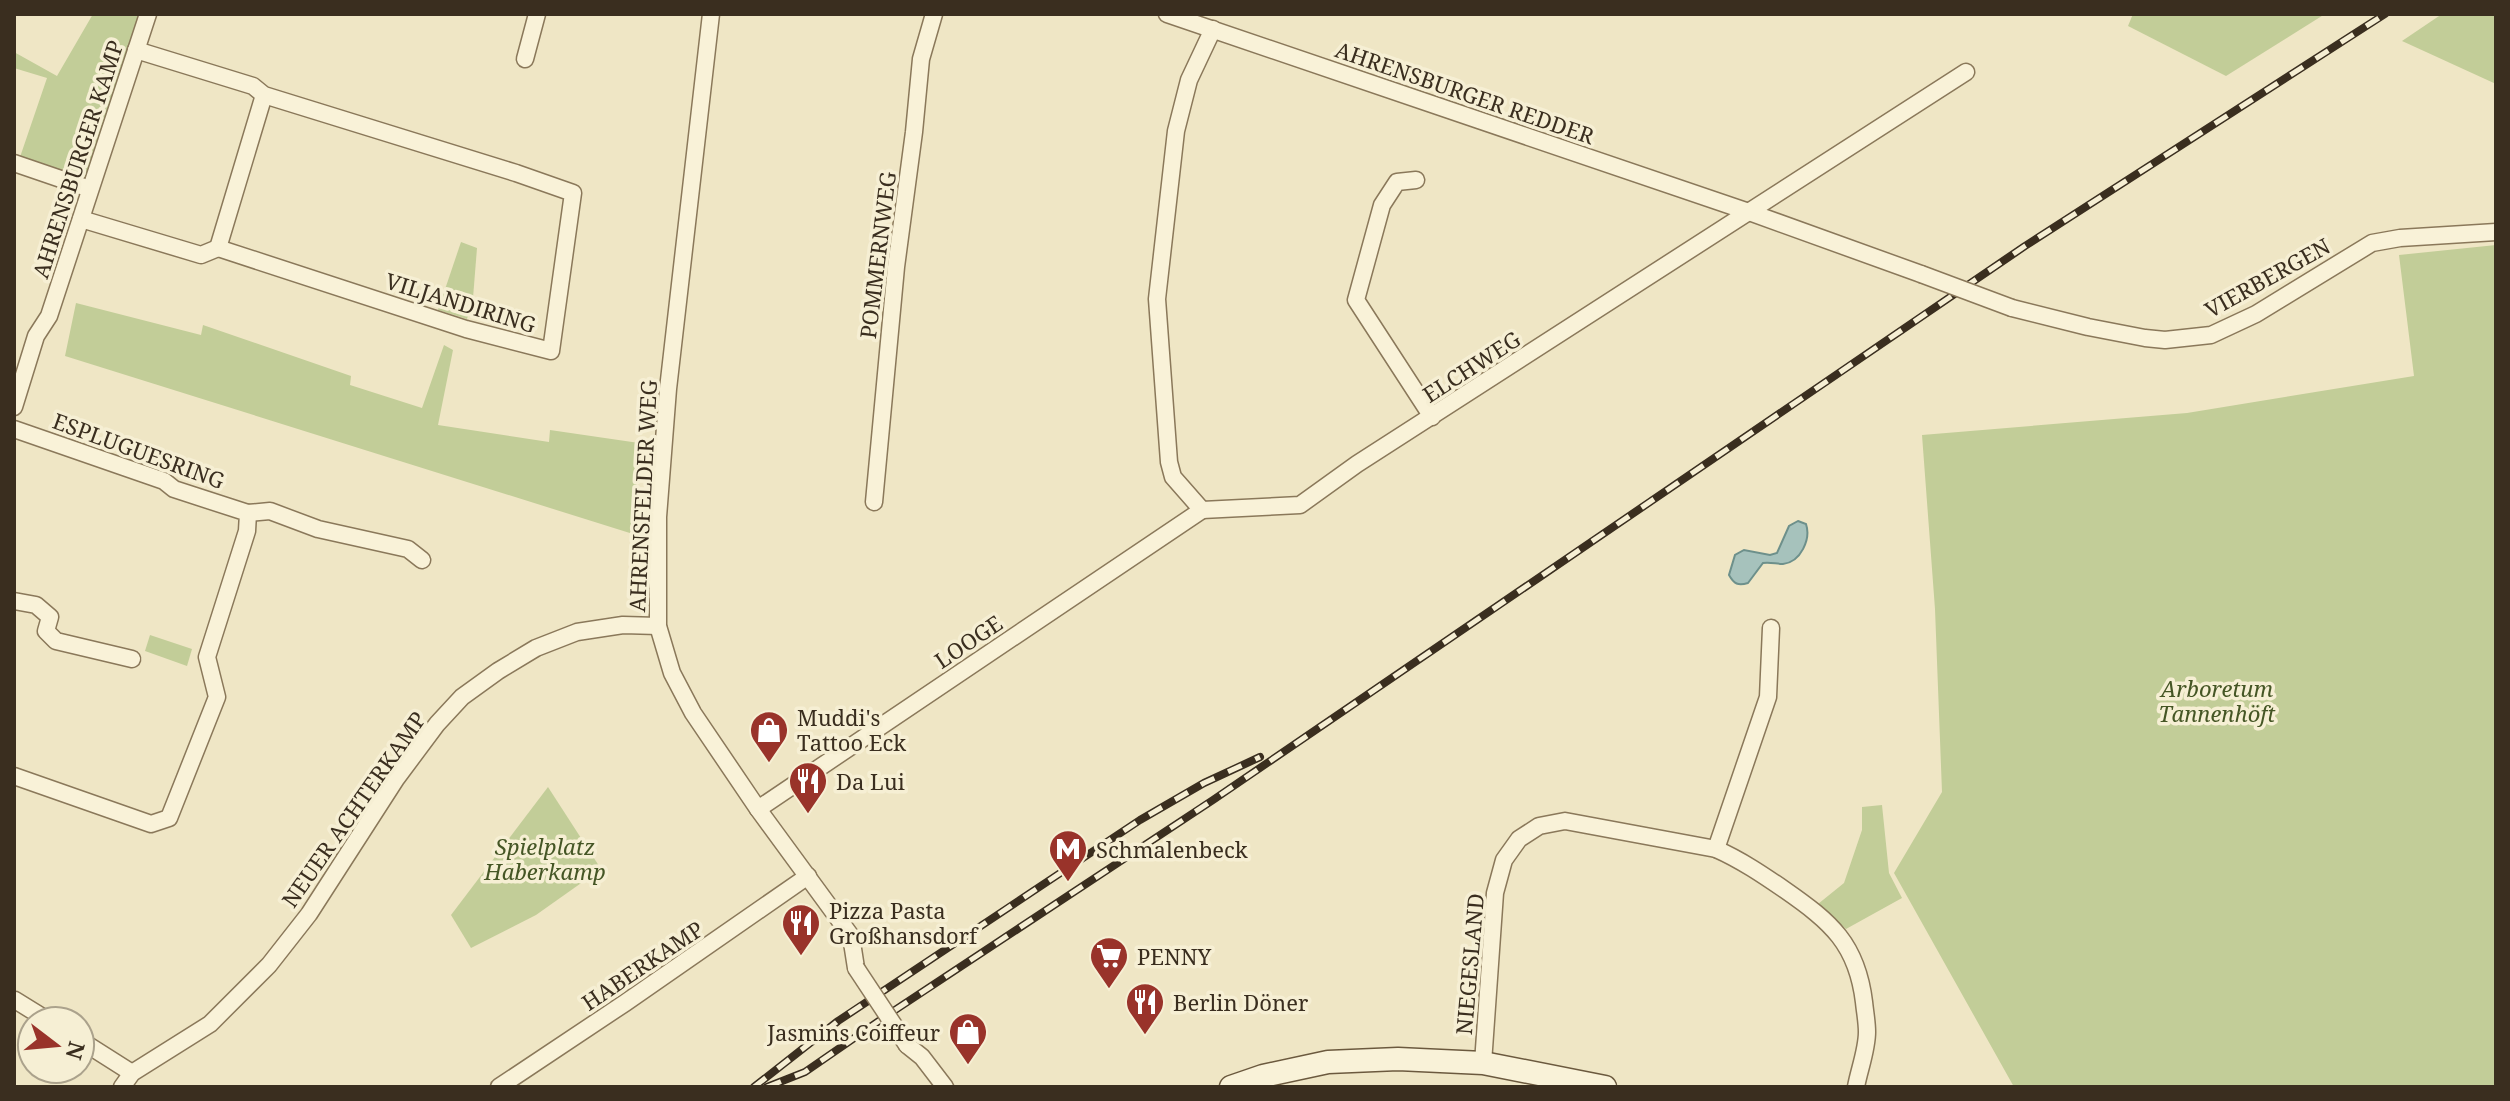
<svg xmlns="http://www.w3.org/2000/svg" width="2510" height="1101" viewBox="0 0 2510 1101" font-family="'Noto Serif',serif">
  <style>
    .green { fill: #c2cd98 }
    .water { fill: #a6c2bc; stroke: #6d908b; stroke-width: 2 }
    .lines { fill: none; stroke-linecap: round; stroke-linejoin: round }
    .street-casing { stroke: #8a785a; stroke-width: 19 }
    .secondary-casing { stroke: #6b593e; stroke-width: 25 }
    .street { stroke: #f9f2d8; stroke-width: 16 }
    .secondary { stroke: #f9f2d8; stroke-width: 22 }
    .rail-casing { stroke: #3a2e1f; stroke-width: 8 }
    .rail { stroke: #f6efd4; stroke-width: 5; stroke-dasharray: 15; stroke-linecap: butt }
    .street-bridge-casing { stroke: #8a785a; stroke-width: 19; stroke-linecap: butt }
    .street-bridge { stroke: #f9f2d8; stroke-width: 16 }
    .labels { text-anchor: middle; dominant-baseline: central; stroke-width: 7; stroke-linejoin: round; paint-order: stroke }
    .street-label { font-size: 22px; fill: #3a2e1f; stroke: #f6efd4 }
    .park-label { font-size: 22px; font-style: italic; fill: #455625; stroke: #f6efd4 }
    .poi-label { font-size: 22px; fill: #3a2e1f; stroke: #f6efd4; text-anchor: start }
  </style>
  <rect width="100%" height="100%" fill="#efe6c5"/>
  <g class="green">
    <polygon points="93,14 142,14 86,183 19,160 47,78 14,68 14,52 57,76"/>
    <polygon points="2133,14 2325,14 2226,76 2128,26"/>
    <polygon points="2442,14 2496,14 2496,84 2402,41"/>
    <polygon points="461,242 477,248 473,298 467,319 438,310"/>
    <polygon points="2496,245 2496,1087 2014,1087 1894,873 1942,792 1935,609 1922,435 2187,413 2414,376 2399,255"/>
    <polygon points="76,303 201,335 203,325 351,376 350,385 422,408 444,345 453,350 438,425 549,442 550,430 639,443 633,534 65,356"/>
    <polygon points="150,635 192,649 187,666 145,651"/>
    <polygon points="548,787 601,869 536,915 471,948 451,915"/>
    <polygon points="1882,805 1889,873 1902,898 1846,929 1818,904 1844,883 1862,830 1862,807"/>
  </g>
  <path class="water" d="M1798,521L1806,524C1811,539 1801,562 1783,564C1776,564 1771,562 1763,563L1748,583C1738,586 1734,584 1729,575L1735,555L1744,550L1770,555L1777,553L1789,526Z"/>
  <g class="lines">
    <defs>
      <g id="street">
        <polyline points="711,14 668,389 658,517 658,626 672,673 693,713 758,809 851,936 856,968"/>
        <polyline points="1167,14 1749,212 1921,274"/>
        <polyline points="525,59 537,14"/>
        <polyline points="14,163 90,189"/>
        <polyline points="1416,180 1397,182 1382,205 1356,300 1432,417"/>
        <polyline points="81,219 201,255 218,248 466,329 551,351 573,193 516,173 264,95 253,86 136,50"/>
        <polyline points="218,248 264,95"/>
        <polyline points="2012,308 2088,327 2145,338 2165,340 2211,335 2256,314 2372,243 2400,238 2496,232"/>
        <polyline points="14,407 36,336 49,316 148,14"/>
        <polyline points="14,429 164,481 174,489 248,513 247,531 207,657 217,697 169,818 151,824 14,776"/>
        <polyline points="874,502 896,267 914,132 921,59 934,14"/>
        <polyline points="1202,510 1300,505 1357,464 1966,72"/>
        <polyline points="1202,510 1173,477 1169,462 1157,299 1176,131 1189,80 1213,29"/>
        <polyline points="248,513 270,511 318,529 408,549 422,560"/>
        <polyline points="14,601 36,605 50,617 46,631 56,641 132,659"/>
        <polyline points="758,809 1202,510"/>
        <polyline points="1716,849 1768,697 1771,628"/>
        <polyline points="15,1000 49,1021"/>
        <polyline points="80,1040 132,1073"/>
        <polyline points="907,1045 922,1057 945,1087"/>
        <path d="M1483,1063L1495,893L1504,860L1519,839L1539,826L1565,821L1716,849C1741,860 1763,875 1785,890C1831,922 1857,944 1864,1002C1865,1012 1867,1022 1867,1032C1867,1050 1859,1070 1856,1087"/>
        <polyline points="122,1087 132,1073 210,1024 269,965 309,914 396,779 437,724 462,697 498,671 536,648 577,632 623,625 658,626"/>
        <polyline points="499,1087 625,1003 808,876"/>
      </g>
      <polyline id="secondary" points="1231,1087 1263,1076 1328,1062 1398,1059 1483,1063 1605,1087"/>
    </defs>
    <use href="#street" class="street-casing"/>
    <use href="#secondary" class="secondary-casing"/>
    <use href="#street" class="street"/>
    <use href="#secondary" class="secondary"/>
    <defs>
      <g id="rail">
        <polyline points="754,1087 838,1021 1140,820 1204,783 1260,757"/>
        <polyline points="767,1087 805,1072 889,1014 1213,800 2025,246 2385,14"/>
      </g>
    </defs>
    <use href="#rail" class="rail-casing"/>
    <use href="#rail" class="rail"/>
    <defs>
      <g id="street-bridge">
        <polyline points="1921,274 2012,308"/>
        <polyline points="856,968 907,1045"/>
      </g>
    </defs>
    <use href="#street-bridge" class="street-bridge-casing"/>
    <use href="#street-bridge" class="street-bridge"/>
  </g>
  <defs>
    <symbol id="shop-pin" viewBox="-11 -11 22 30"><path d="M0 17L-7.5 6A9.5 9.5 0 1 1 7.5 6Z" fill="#99332a" stroke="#f6efd4"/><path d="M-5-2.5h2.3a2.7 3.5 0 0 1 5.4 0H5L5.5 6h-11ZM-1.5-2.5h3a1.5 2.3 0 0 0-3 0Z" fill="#fff"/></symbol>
    <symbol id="restaurant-pin" viewBox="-11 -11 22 30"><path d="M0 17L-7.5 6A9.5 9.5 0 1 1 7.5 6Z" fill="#99332a" stroke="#f6efd4"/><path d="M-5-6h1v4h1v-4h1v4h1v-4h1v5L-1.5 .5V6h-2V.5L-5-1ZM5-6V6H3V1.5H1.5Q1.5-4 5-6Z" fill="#fff"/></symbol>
    <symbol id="metro-pin" viewBox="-11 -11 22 30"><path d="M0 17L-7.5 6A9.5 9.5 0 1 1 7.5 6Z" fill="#99332a" stroke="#f6efd4"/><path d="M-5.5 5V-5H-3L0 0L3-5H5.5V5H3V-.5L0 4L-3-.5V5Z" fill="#fff"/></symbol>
    <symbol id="supermarket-pin" viewBox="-11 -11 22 30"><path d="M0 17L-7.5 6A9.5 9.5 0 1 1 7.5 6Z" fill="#99332a" stroke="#f6efd4"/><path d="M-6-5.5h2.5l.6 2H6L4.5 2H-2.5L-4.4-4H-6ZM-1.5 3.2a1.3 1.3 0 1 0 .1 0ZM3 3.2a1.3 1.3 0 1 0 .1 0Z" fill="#fff"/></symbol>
  </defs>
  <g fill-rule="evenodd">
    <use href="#shop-pin" x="747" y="708" width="44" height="60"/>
    <use href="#restaurant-pin" x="786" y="759" width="44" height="60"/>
    <use href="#metro-pin" x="1046" y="827" width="44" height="60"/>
    <use href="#restaurant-pin" x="779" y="901" width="44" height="60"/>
    <use href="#supermarket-pin" x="1087" y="934" width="44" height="60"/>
    <use href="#restaurant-pin" x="1123" y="980" width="44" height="60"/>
    <use href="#shop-pin" x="946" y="1010" width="44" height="60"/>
  </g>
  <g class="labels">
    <g class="street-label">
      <text transform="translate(1465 92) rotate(19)">AHRENSBURGER REDDER</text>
      <text transform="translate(77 159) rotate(-72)">AHRENSBURGER KAMP</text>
      <text transform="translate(877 255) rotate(-83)">POMMERNWEG</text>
      <text transform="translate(2267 277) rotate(-29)">VIERBERGEN</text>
      <text transform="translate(461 302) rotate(17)">VILJANDIRING</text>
      <text transform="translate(1471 366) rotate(-33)">ELCHWEG</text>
      <text transform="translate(139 450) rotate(20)">ESPLUGUESRING</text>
      <text transform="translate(642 496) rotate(-87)">AHRENSFELDER WEG</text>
      <text transform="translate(968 641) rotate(-34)">LOOGE</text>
      <text transform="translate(353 809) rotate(-55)">NEUER ACHTERKAMP</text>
      <text transform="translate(1469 964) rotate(-85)">NIEGESLAND</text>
      <text transform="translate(642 965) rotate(-34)">HABERKAMP</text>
    </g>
    <g class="park-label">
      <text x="2217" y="688">Arboretum<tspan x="2217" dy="25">Tannenhöft</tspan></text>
      <text x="545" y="846">Spielplatz<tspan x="545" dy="25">Haberkamp</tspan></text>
    </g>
    <g class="poi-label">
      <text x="797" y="717">Muddi's<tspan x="797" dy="25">Tattoo Eck</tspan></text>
      <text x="836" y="781">Da Lui</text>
      <text x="1096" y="849">Schmalenbeck</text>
      <text x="829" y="910">Pizza Pasta<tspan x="829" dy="25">Großhansdorf</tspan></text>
      <text x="1137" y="956">PENNY</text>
      <text x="1173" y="1002">Berlin Döner</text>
      <text x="940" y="1032" text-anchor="end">Jasmins Coiffeur</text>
    </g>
  </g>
  <rect width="2510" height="1101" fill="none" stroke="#3a2e1f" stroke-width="32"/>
  <g transform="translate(56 1045) rotate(106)"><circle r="38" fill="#f6efd4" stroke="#aba28c" stroke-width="2"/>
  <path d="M0-6L14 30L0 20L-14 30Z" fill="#99332a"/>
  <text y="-12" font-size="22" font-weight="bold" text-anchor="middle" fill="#3a2e1f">N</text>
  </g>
</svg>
